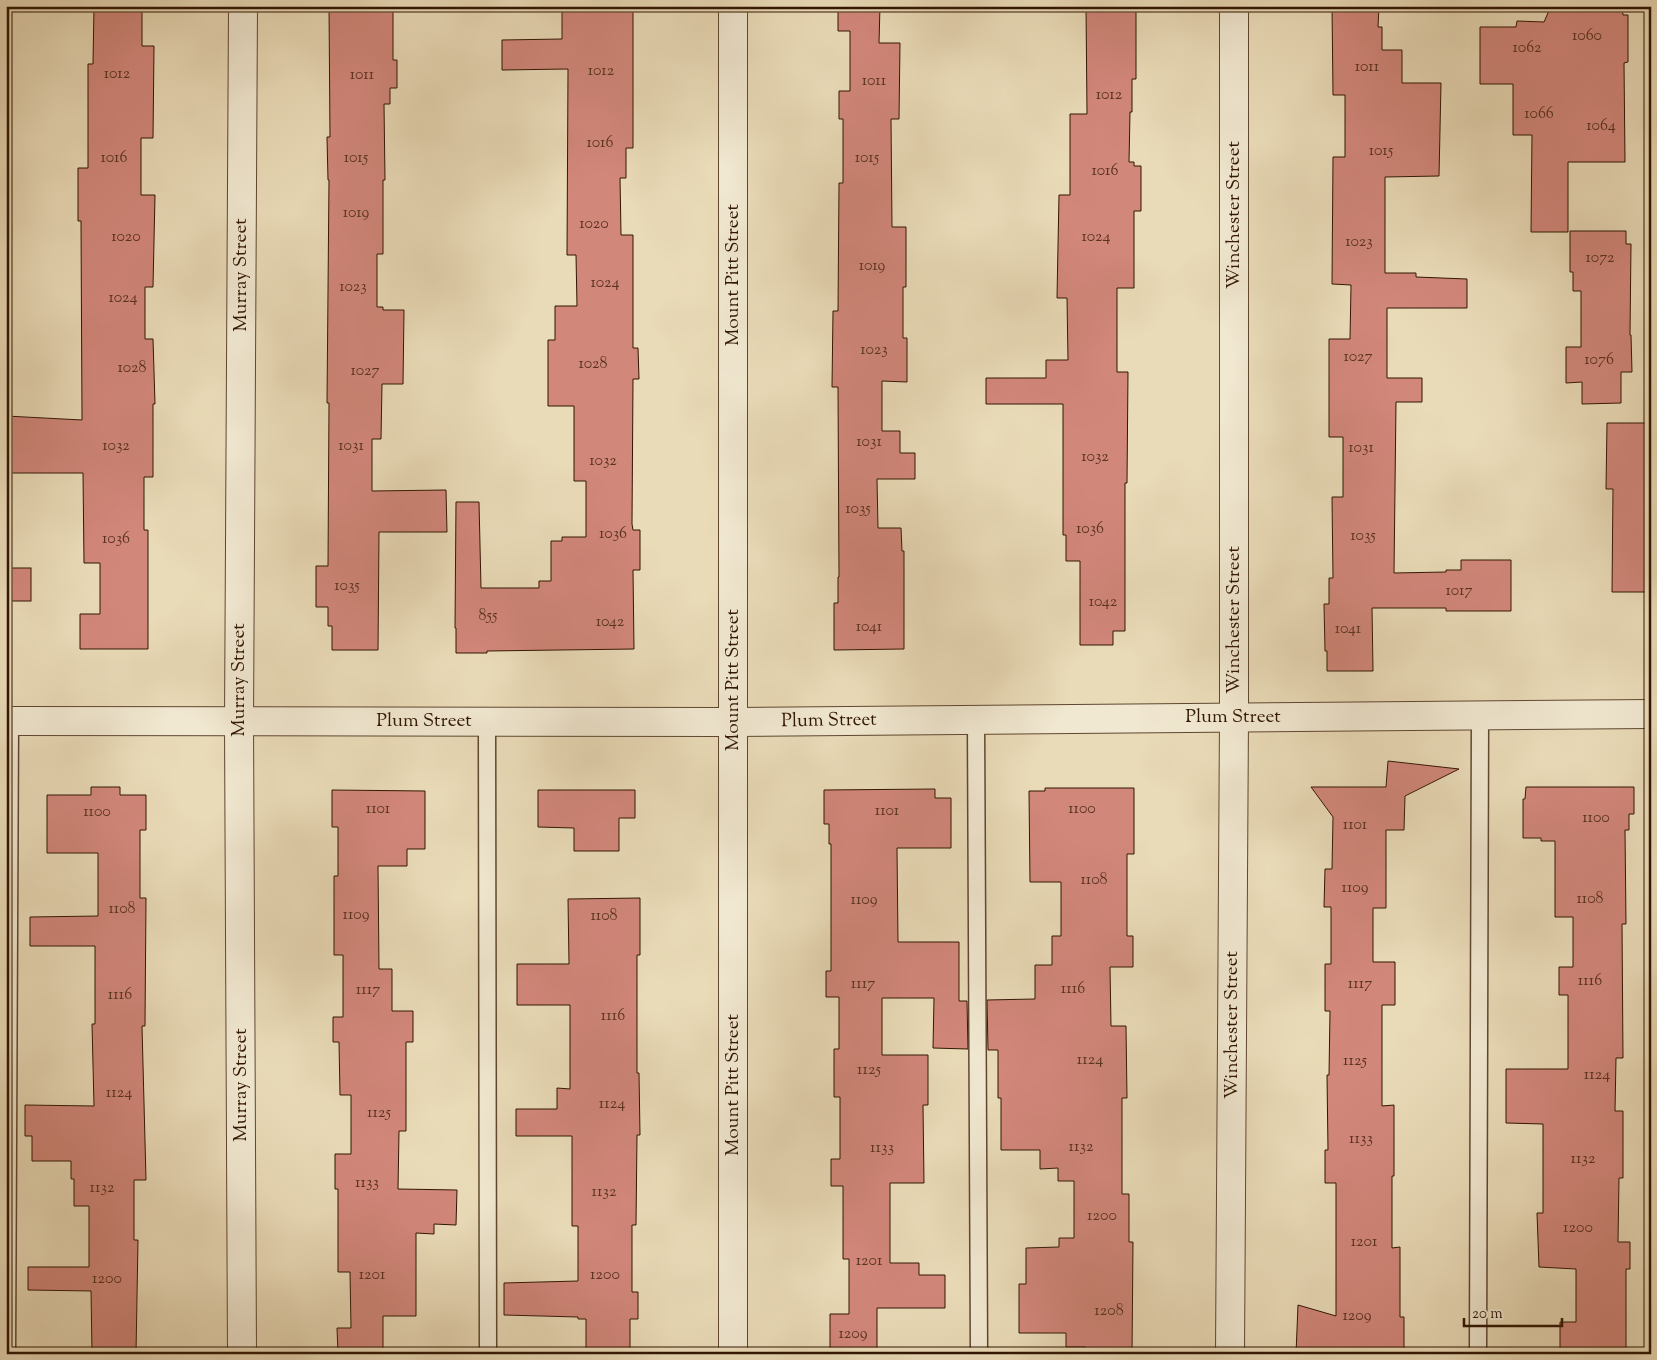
<svg xmlns="http://www.w3.org/2000/svg" width="1657" height="1360" viewBox="0 0 1657 1360" font-family="'Sorts Mill Goudy',serif">
  <style>
    .building { fill: #d2877b; stroke: #311603 }
    .lines { fill: none; stroke-linecap: round; stroke-linejoin: round }
    .lane-casing { stroke: #5f4730; stroke-width: 19 }
    .street-casing { stroke: #5f4730; stroke-width: 30 }
    .lane { stroke: #f1e8d1; stroke-width: 16 }
    .street { stroke: #f1e8d1; stroke-width: 28 }
    .labels { text-anchor: middle; dominant-baseline: central; stroke-width: 4; stroke-linejoin: round; paint-order: stroke }
    .number-label { font-size: 16px; fill: #593221 }
    .street-label { font-size: 19px; fill: #311603; stroke: #f1e8d1 }
  </style>
  <rect width="100%" height="100%" fill="#eadbb8"/>
  <filter id="stains"><feTurbulence type="fractalNoise" baseFrequency=".004" numOctaves="4"/><feColorMatrix values="0 0 0 0 .2 0 0 0 0 .09 0 0 0 0 .02 0 0 0 .5 -.17"/></filter>
  <radialGradient id="worn" r=".72"><stop offset=".6" stop-color="#630" stop-opacity="0"/><stop offset="1" stop-color="#630" stop-opacity=".3"/></radialGradient>
  <g class="building">
    <polygon points="94,6 142,6 142,46 154,46 153,138 141,138 141,195 155,195 153,287 145,287 145,339 153,339 155,404 153,404 153,477 144,477 144,530 148,530 148,649 80,649 80,614 100,614 100,563 84,563 83,473 6,473 6,416 82,420 81,221 78,221 78,168 88,168 88,64 93,64"/>
    <polygon points="329,6 393,6 393,60 397,60 397,88 390,88 390,104 384,104 385,180 383,180 383,254 377,254 377,307 383,307 383,310 404,310 403,384 382,384 381,439 372,439 372,491 446,490 447,532 379,532 378,650 332,650 332,626 328,626 328,607 316,607 316,566 328,566 329,403 327,403 329,180 328,180 327,137 330,137"/>
    <polygon points="562,6 633,6 633,148 626,148 626,178 620,178 621,235 633,235 633,348 638,348 639,379 633,379 632,524 633,530 640,530 640,570 633,570 634,649 487,651 487,653 456,653 456,628 455,628 456,502 479,502 481,588 539,588 539,581 551,581 551,541 562,541 562,537 586,537 586,481 574,481 574,406 548,406 548,340 555,340 555,306 577,306 576,255 567,255 568,69 502,70 502,40 562,39"/>
    <polygon points="838,6 880,6 879,43 900,43 899,119 891,119 892,227 906,227 906,287 903,287 903,338 907,338 907,382 882,381 882,431 900,431 900,453 915,453 915,479 877,479 878,528 901,528 902,551 904,551 904,649 834,650 834,603 838,603 838,577 839,577 838,387 832,387 833,311 838,311 839,183 843,183 843,119 839,119 839,91 850,91 850,31 838,31"/>
    <polygon points="1086,6 1136,6 1136,79 1132,79 1132,112 1130,112 1129,162 1134,162 1134,166 1141,166 1141,211 1134,211 1134,288 1117,288 1117,372 1128,372 1127,483 1125,483 1125,631 1113,631 1113,645 1080,645 1080,561 1066,561 1066,535 1063,535 1063,404 986,404 986,378 1046,378 1046,360 1068,360 1067,298 1057,298 1059,195 1070,195 1070,114 1087,114"/>
    <polygon points="1332,6 1379,6 1378,27 1382,27 1382,50 1402,50 1402,83 1441,83 1439,176 1385,177 1385,273 1416,273 1416,277 1467,279 1467,308 1387,308 1387,378 1422,378 1422,402 1396,402 1394,573 1446,572 1446,570 1461,570 1461,560 1511,560 1511,611 1446,611 1446,608 1372,608 1373,671 1327,671 1327,651 1325,651 1324,604 1329,604 1329,578 1333,578 1332,497 1343,497 1343,437 1329,437 1329,339 1350,339 1351,285 1332,284 1333,157 1345,157 1345,95 1333,95"/>
    <polygon points="1551,6 1622,6 1623,15 1628,15 1628,62 1624,63 1625,162 1568,162 1568,232 1531,232 1532,135 1513,135 1513,84 1480,84 1480,27 1516,27 1517,21 1544,22"/>
    <polygon points="1570,231 1626,231 1626,244 1631,244 1630,335 1631,335 1632,372 1621,372 1621,403 1582,404 1582,382 1566,383 1566,347 1581,347 1581,291 1573,291 1573,272 1570,272"/>
    <polygon points="1607,423 1646,423 1646,510 1651,510 1651,592 1612,592 1613,489 1606,489"/>
    <rect x="6" y="568" width="25" height="33"/>
    <polygon points="1388,761 1459,769 1405,796 1404,830 1386,830 1386,908 1373,908 1373,962 1395,962 1395,1005 1382,1005 1382,1106 1394,1105 1394,1176 1392,1176 1392,1248 1400,1247 1400,1317 1404,1317 1404,1354 1296,1354 1298,1305 1336,1316 1336,1183 1325,1183 1325,1150 1328,1150 1327,1075 1329,1075 1330,1011 1325,1011 1325,964 1331,964 1331,907 1324,907 1325,869 1332,869 1333,817 1311,787 1386,787"/>
    <polygon points="91,787 120,787 120,795 146,795 146,830 140,830 140,898 146,898 145,1026 142,1026 146,1180 134,1180 134,1240 138,1240 136,1354 92,1354 91,1291 28,1290 28,1267 89,1267 89,1206 74,1206 74,1179 71,1179 71,1161 32,1161 32,1136 25,1136 25,1105 94,1106 92,1024 95,1024 95,946 30,946 30,917 98,916 98,853 47,853 47,795 91,795"/>
    <polygon points="1526,787 1634,787 1634,814 1629,814 1629,830 1625,830 1626,924 1622,924 1623,1058 1616,1058 1615,1111 1623,1111 1623,1178 1619,1178 1618,1242 1630,1242 1630,1269 1626,1269 1626,1350 1593,1350 1593,1352 1560,1352 1560,1322 1576,1322 1576,1269 1539,1267 1537,1213 1543,1213 1543,1124 1506,1123 1506,1069 1568,1069 1568,995 1559,995 1559,967 1573,967 1573,917 1555,917 1555,841 1541,841 1541,838 1523,838 1523,799 1525,799"/>
    <polygon points="1045,788 1134,788 1134,854 1127,854 1127,936 1133,936 1133,967 1110,967 1111,1026 1126,1026 1127,1098 1122,1098 1122,1194 1129,1194 1129,1242 1133,1242 1132,1354 1085,1354 1085,1347 1066,1347 1066,1333 1019,1333 1019,1284 1026,1284 1026,1248 1059,1247 1059,1238 1074,1238 1074,1181 1058,1181 1058,1168 1040,1169 1040,1150 1001,1150 1001,1098 998,1098 998,1050 988,1050 987,1000 1035,999 1035,965 1052,965 1052,936 1061,936 1061,882 1030,882 1029,791 1045,791"/>
    <polygon points="935,789 935,798 951,798 951,848 897,848 898,942 959,942 959,1001 967,1001 968,1049 933,1048 934,998 882,998 882,1055 928,1055 928,1105 923,1105 924,1183 890,1183 890,1263 919,1263 919,1275 945,1275 945,1308 877,1308 877,1354 830,1354 830,1314 849,1314 849,1259 843,1259 843,1186 831,1186 831,1159 840,1159 840,1097 834,1097 834,1049 839,1049 839,997 826,997 826,971 831,971 831,844 829,844 829,824 824,824 824,790"/>
    <polygon points="332,790 425,791 425,849 407,849 407,866 378,866 379,969 392,969 392,1011 413,1011 413,1042 406,1042 406,1131 399,1131 398,1189 457,1190 456,1225 434,1224 434,1234 416,1233 416,1316 383,1316 383,1354 338,1354 337,1328 351,1328 350,1272 338,1272 338,1189 335,1189 335,1154 351,1154 351,1095 340,1095 339,1042 333,1042 333,1017 343,1017 343,955 334,955 334,876 338,876 338,827 332,827"/>
    <polygon points="538,790 635,790 635,818 619,818 619,851 574,851 574,828 538,827"/>
    <polygon points="640,898 640,955 637,955 637,1073 639,1073 640,1135 637,1135 636,1225 632,1225 632,1292 638,1292 638,1319 630,1319 630,1354 586,1354 586,1319 578,1319 578,1317 504,1315 504,1283 578,1281 578,1226 572,1226 572,1136 516,1136 516,1109 557,1109 557,1088 570,1089 570,1005 517,1005 517,964 569,964 568,899"/>
  </g>
  <g class="lines">
    <defs>
      <g id="lane">
        <polyline points="976,719 979,1354"/>
        <polyline points="487,721 488,1354"/>
        <polyline points="7,1354 10,721"/>
        <polyline points="1478,1354 1480,716"/>
      </g>
      <g id="street">
        <polyline points="733,6 733,1354"/>
        <polyline points="6,721 733,722 1651,714"/>
        <polyline points="242,1354 239,722 243,6"/>
        <polyline points="1230,1354 1234,717 1234,6"/>
      </g>
    </defs>
    <use href="#lane" class="lane-casing"/>
    <use href="#street" class="street-casing"/>
    <use href="#lane" class="lane"/>
    <use href="#street" class="street"/>
  </g>
  <g class="labels">
    <g class="number-label">
      <text x="1587" y="36">1060</text>
      <text x="1527" y="48">1062</text>
      <text x="1367" y="67">1011</text>
      <text x="601" y="71">1012</text>
      <text x="117" y="74">1012</text>
      <text x="362" y="75">1011</text>
      <text x="874" y="81">1011</text>
      <text x="1109" y="95">1012</text>
      <text x="1539" y="114">1066</text>
      <text x="1601" y="126">1064</text>
      <text x="600" y="143">1016</text>
      <text x="1381" y="151">1015</text>
      <text x="114" y="158">1016</text>
      <text x="356" y="158">1015</text>
      <text x="867" y="158">1015</text>
      <text x="1105" y="171">1016</text>
      <text x="356" y="213">1019</text>
      <text x="594" y="224">1020</text>
      <text x="126" y="237">1020</text>
      <text x="1096" y="237">1024</text>
      <text x="1359" y="242">1023</text>
      <text x="1600" y="258">1072</text>
      <text x="872" y="266">1019</text>
      <text x="605" y="283">1024</text>
      <text x="353" y="287">1023</text>
      <text x="123" y="298">1024</text>
      <text x="874" y="350">1023</text>
      <text x="1358" y="357">1027</text>
      <text x="1599" y="360">1076</text>
      <text x="593" y="364">1028</text>
      <text x="132" y="368">1028</text>
      <text x="365" y="371">1027</text>
      <text x="869" y="442">1031</text>
      <text x="116" y="446">1032</text>
      <text x="351" y="446">1031</text>
      <text x="1361" y="448">1031</text>
      <text x="1095" y="457">1032</text>
      <text x="603" y="461">1032</text>
      <text x="858" y="509">1035</text>
      <text x="1090" y="529">1036</text>
      <text x="613" y="534">1036</text>
      <text x="1363" y="536">1035</text>
      <text x="116" y="539">1036</text>
      <text x="347" y="586">1035</text>
      <text x="1459" y="591">1017</text>
      <text x="1103" y="602">1042</text>
      <text x="488" y="616">855</text>
      <text x="610" y="622">1042</text>
      <text x="869" y="627">1041</text>
      <text x="1348" y="629">1041</text>
      <text x="378" y="809">1101</text>
      <text x="1082" y="809">1100</text>
      <text x="887" y="811">1101</text>
      <text x="97" y="812">1100</text>
      <text x="1596" y="818">1100</text>
      <text x="1355" y="825">1101</text>
      <text x="1094" y="880">1108</text>
      <text x="1355" y="888">1109</text>
      <text x="1590" y="899">1108</text>
      <text x="864" y="900">1109</text>
      <text x="122" y="909">1108</text>
      <text x="356" y="915">1109</text>
      <text x="604" y="916">1108</text>
      <text x="1590" y="981">1116</text>
      <text x="863" y="984">1117</text>
      <text x="1360" y="984">1117</text>
      <text x="1073" y="989">1116</text>
      <text x="368" y="990">1117</text>
      <text x="120" y="995">1116</text>
      <text x="613" y="1016">1116</text>
      <text x="1090" y="1060">1124</text>
      <text x="1355" y="1061">1125</text>
      <text x="869" y="1070">1125</text>
      <text x="1597" y="1075">1124</text>
      <text x="119" y="1093">1124</text>
      <text x="612" y="1104">1124</text>
      <text x="379" y="1113">1125</text>
      <text x="1361" y="1139">1133</text>
      <text x="1081" y="1147">1132</text>
      <text x="882" y="1148">1133</text>
      <text x="1583" y="1159">1132</text>
      <text x="367" y="1183">1133</text>
      <text x="102" y="1188">1132</text>
      <text x="604" y="1192">1132</text>
      <text x="1102" y="1216">1200</text>
      <text x="1578" y="1228">1200</text>
      <text x="1364" y="1242">1201</text>
      <text x="869" y="1261">1201</text>
      <text x="372" y="1275">1201</text>
      <text x="605" y="1275">1200</text>
      <text x="107" y="1279">1200</text>
      <text x="1109" y="1311">1208</text>
      <text x="1357" y="1316">1209</text>
      <text x="853" y="1334">1209</text>
    </g>
    <g class="street-label">
      <text transform="translate(1234 215) rotate(-90)">Winchester Street</text>
      <text transform="translate(241 275) rotate(-90)">Murray Street</text>
      <text transform="translate(733 275) rotate(-90)">Mount Pitt Street</text>
      <text transform="translate(1234 620) rotate(-90)">Winchester Street</text>
      <text transform="translate(239 680) rotate(-90)">Murray Street</text>
      <text transform="translate(733 680) rotate(-90)">Mount Pitt Street</text>
      <text x="1233" y="717">Plum Street</text>
      <text x="424" y="721">Plum Street</text>
      <text transform="translate(829 721) rotate(-1)">Plum Street</text>
      <text transform="translate(1232 1025) rotate(-90)">Winchester Street</text>
      <text transform="translate(241 1085) rotate(-90)">Murray Street</text>
      <text transform="translate(733 1085) rotate(-90)">Mount Pitt Street</text>
    </g>
  </g>
  <rect width="1657" height="1360" fill="none" stroke="#eadbb8" stroke-width="25"/>
  <rect x="8" y="8" width="1642" height="1345" fill="none" stroke="#311603" stroke-width="2.5"/>
  <rect x="12" y="12" width="1632" height="1335" fill="none" stroke="#311603"/>
  <path d="M1464 1318v8h98v-8" fill="none" stroke="#311603" stroke-width="2.5"/>
  <text x="1472" y="1318" font-size="15" fill="#311603" stroke="#f1e8d1" stroke-width="4" paint-order="stroke">20 m</text>
  <rect width="100%" height="100%" filter="url(#stains)"/>
  <rect width="100%" height="100%" fill="url(#worn)"/>
</svg>
